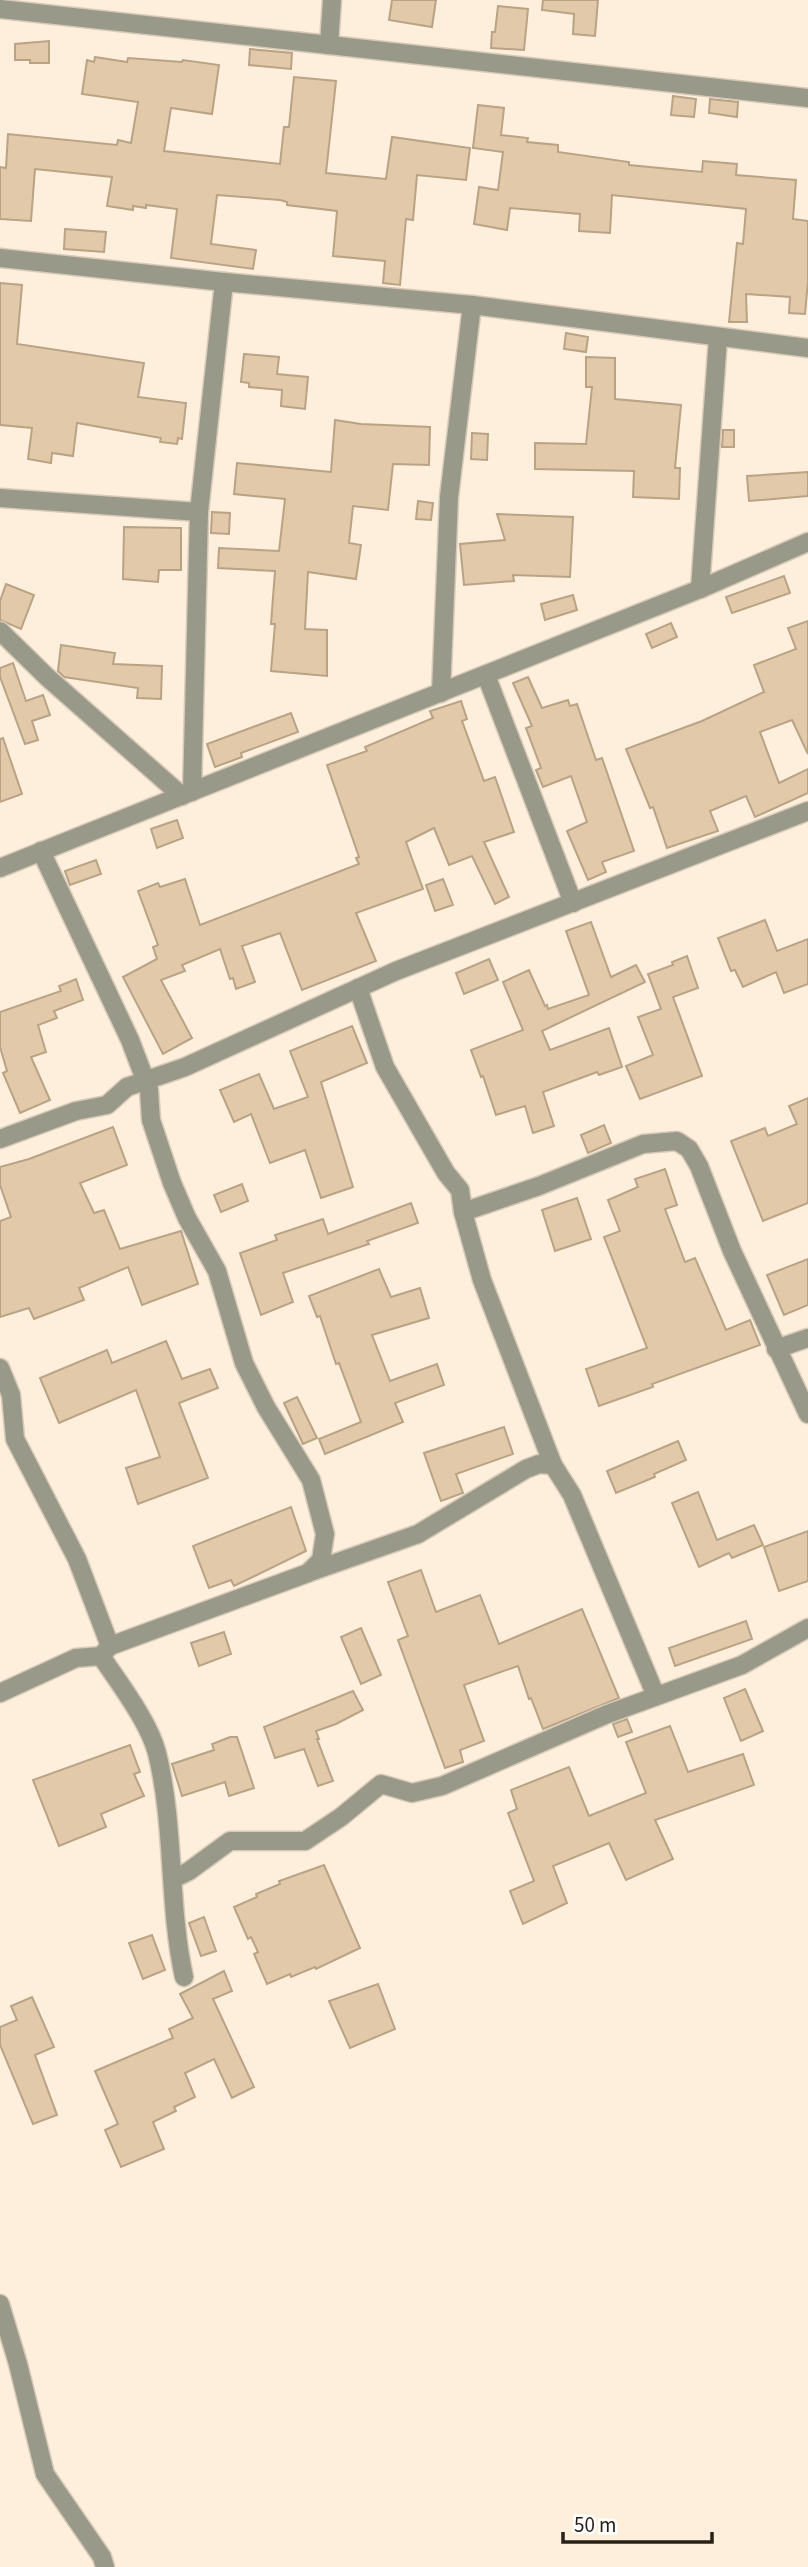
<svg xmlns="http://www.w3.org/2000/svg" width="808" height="2567" viewBox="0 0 808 2567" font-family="'Source Sans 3',sans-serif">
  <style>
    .building { fill: #e1c9aa; stroke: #b9a384; stroke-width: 2 }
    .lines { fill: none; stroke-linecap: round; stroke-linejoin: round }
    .minor-casing { stroke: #d8cab8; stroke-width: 21 }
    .minor { stroke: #999989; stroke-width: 18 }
  </style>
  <rect width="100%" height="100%" fill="#feefdc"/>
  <g class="building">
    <polygon points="392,0 436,0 432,27 389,20"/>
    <polygon points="543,0 598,0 595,36 573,34 574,14 542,10"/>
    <polygon points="498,6 528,9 524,50 491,48 492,32 495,32"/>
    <polygon points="49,41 49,63 30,63 30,60 15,60 15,44"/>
    <polygon points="250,49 292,53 291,69 249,65"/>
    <polygon points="95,57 127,62 128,58 182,62 183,60 219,65 212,114 171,108 164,151 280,164 284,127 289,127 294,77 336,81 326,173 386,179 392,137 470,148 466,180 417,175 413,220 406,219 400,285 383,283 385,261 333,256 337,211 287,205 287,202 280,200 217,195 211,244 256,250 253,269 171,258 177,209 146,205 146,208 133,206 133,210 107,206 112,177 35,169 31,221 0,219 0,167 6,168 8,134 117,145 118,140 131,143 138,102 82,94 87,60 94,62"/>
    <polygon points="673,96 696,99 694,117 671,115"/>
    <polygon points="710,99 738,102 737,117 709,113"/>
    <polygon points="478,105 504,108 501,135 528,138 527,142 558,145 558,152 629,162 629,165 702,172 703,161 737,164 736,175 796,180 793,219 808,221 808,281 805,314 789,313 790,297 746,294 747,322 729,322 737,243 743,244 746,209 612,195 610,233 579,231 580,214 510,208 507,230 474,224 479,187 498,190 503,152 473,148"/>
    <polygon points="65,229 106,232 104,252 64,249"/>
    <polygon points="0,283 22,285 17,344 144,363 138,397 186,403 182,439 178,438 177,444 160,442 161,438 77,423 73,456 52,453 51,463 28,459 32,428 0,425"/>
    <polygon points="566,333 588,337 586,352 564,349"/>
    <polygon points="244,354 279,357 277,374 308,377 305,409 281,406 282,390 249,387 249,383 241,382"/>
    <polygon points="586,357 615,358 615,399 681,405 675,468 680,468 679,499 633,497 634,471 535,469 535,443 586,444 592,387 586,387"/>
    <polygon points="335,420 361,424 430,427 429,465 393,464 388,510 353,506 349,543 361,545 356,579 308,572 305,629 327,630 327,676 271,671 275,624 271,624 275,571 218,568 219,548 279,551 285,499 234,494 237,463 331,472"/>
    <polygon points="723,430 734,430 734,447 722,447"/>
    <polygon points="472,433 488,434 487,460 471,459"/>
    <polygon points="808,472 808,496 749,501 747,476"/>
    <polygon points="418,501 433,503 431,520 416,519"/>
    <polygon points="212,512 230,513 229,534 211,533"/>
    <polygon points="497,514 573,517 570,577 513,575 514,581 464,585 460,544 505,540"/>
    <polygon points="124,527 181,528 181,570 159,570 158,582 123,579"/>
    <polygon points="784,576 790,593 732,613 726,597"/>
    <polygon points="6,584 34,595 21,629 0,620 0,601"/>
    <polygon points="573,595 577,610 545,620 541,604"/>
    <polygon points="808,621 808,754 792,720 760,732 779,783 808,769 808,793 755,817 746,796 710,811 718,831 667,848 653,807 650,808 626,749 702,721 764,692 754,665 796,649 788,628"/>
    <polygon points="671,623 677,637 652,648 646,634"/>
    <polygon points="61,645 115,653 113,664 162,666 161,699 137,698 138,688 64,677 58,671"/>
    <polygon points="13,663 26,701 43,695 50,715 32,721 38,740 25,744 0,677 0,668"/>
    <polygon points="528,677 542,708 568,700 570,706 577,704 596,760 602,758 634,851 602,862 606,872 588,880 567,831 587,822 571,776 543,787 536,770 541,768 526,728 532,726 513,683"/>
    <polygon points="461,701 467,719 462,721 484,781 495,777 514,832 484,842 509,897 495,904 472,856 449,865 434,828 406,842 423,889 356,913 376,961 302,990 280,933 242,946 255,982 236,989 233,978 230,979 220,949 182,965 185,971 161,980 192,1038 163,1054 123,977 157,959 153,947 158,945 138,891 158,883 160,887 185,879 200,925 359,864 356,858 359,857 327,765 367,751 365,747 433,718 430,711"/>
    <polygon points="291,713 298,732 241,753 242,757 215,767 207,744"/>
    <polygon points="3,738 22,794 0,802 0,739"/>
    <polygon points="177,820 183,838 157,848 151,829"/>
    <polygon points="96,860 101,874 70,885 65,871"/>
    <polygon points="443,879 453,905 435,911 426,885"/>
    <polygon points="765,920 777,951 808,939 808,984 784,993 776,972 743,987 735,970 731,971 718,938"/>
    <polygon points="591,922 611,977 636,965 645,982 542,1031 550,1050 609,1028 622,1067 599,1075 597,1072 543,1092 554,1126 533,1133 525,1106 496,1115 483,1076 481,1077 471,1050 523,1030 503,982 529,970 545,1006 547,1005 548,1009 589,995 566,931"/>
    <polygon points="687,956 698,988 673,997 702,1076 640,1099 626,1066 653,1055 638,1017 661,1009 648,974 673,965 672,962"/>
    <polygon points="489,959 498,980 464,994 456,973"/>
    <polygon points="76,979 83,1000 54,1011 57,1018 38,1025 46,1052 31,1057 50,1100 20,1113 3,1073 7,1071 0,1047 0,1012 61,991 59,986"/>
    <polygon points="352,1026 367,1063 321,1082 353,1187 321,1198 305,1150 270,1163 251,1114 234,1122 220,1090 259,1074 274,1109 308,1097 290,1051"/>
    <polygon points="808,1098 808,1203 763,1221 731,1141 765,1128 768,1136 797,1124 789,1106"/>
    <polygon points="604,1125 611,1143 588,1153 581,1135"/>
    <polygon points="113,1127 127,1165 80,1183 94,1213 104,1210 120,1249 181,1231 198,1284 142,1305 128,1267 79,1288 84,1300 34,1319 29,1308 0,1317 0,1221 11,1217 0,1185 0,1167 29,1159"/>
    <polygon points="665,1169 677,1205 665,1209 685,1262 695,1258 726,1330 750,1320 760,1345 652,1384 653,1387 599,1406 586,1369 647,1348 604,1237 620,1231 608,1200 638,1187 635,1179"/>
    <polygon points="242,1184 248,1201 221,1212 214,1195"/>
    <polygon points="577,1198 591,1239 555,1251 542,1210"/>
    <polygon points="411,1203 418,1223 367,1241 369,1244 283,1273 293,1302 261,1315 240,1253 277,1240 275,1235 323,1219 328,1234"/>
    <polygon points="808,1259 808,1305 784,1315 767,1275"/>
    <polygon points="379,1269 391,1297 420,1288 429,1318 372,1335 390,1381 437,1364 444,1385 395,1403 403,1422 325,1454 319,1439 361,1422 339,1363 336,1364 320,1316 317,1317 309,1296"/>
    <polygon points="166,1341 182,1379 210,1369 218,1388 179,1403 208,1478 138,1504 126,1468 160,1457 136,1390 59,1423 40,1378 107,1350 112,1363"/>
    <polygon points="297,1397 317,1438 303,1444 284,1403"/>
    <polygon points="504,1427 513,1454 456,1474 463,1493 441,1501 424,1453"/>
    <polygon points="678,1441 686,1460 654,1474 655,1477 616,1493 607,1471"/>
    <polygon points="698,1492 717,1540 754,1525 763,1545 732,1558 729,1553 699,1567 672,1503"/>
    <polygon points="291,1507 306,1551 234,1586 231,1580 209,1588 193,1546"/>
    <polygon points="808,1531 808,1581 779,1591 764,1547"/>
    <polygon points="421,1570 436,1612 480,1595 499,1644 582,1609 619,1698 543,1729 531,1698 529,1699 518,1666 464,1685 484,1741 460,1750 463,1762 445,1768 398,1640 408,1636 388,1582"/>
    <polygon points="746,1621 752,1639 675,1666 669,1648"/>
    <polygon points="361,1628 381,1675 361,1684 341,1637"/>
    <polygon points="224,1632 231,1654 199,1666 191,1643"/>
    <polygon points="745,1689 763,1731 741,1741 724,1698"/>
    <polygon points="353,1691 363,1710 336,1724 316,1731 319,1739 317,1739 333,1781 318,1786 304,1749 275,1758 264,1727"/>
    <polygon points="627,1719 632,1732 618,1737 613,1724"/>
    <polygon points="670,1726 688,1772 743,1754 754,1785 655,1820 673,1859 626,1880 609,1843 553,1866 567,1903 523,1924 510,1891 534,1881 508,1813 517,1809 511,1790 569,1767 589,1816 646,1793 626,1742"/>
    <polygon points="230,1737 237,1737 254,1788 229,1796 225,1782 182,1796 172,1764 214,1750 212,1744"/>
    <polygon points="130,1745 140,1772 134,1774 144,1796 101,1814 106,1827 59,1846 33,1780"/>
    <polygon points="324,1865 360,1948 316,1969 315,1967 291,1977 290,1974 267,1984 254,1954 258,1952 251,1937 248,1939 234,1907 257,1897 256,1894 280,1884 279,1881"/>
    <polygon points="204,1917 216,1951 201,1956 189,1923"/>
    <polygon points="152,1935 165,1970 143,1979 129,1943"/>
    <polygon points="224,1971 232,1991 213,1999 254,2087 232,2098 214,2059 185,2073 195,2097 174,2107 176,2111 153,2122 164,2149 121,2167 105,2130 118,2124 95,2071 173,2038 169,2029 193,2018 180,1994"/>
    <polygon points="378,1984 395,2029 350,2048 329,2001"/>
    <polygon points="32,1997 54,2047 35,2055 57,2115 33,2124 0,2045 0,2027 17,2020 11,2006"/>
  </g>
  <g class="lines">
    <defs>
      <g id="minor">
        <polyline points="0,9 329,45 332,0"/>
        <polyline points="329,45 808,98"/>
        <polyline points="0,258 224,282 472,305 808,348"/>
        <polyline points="0,498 199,512"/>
        <polyline points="700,589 718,338"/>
        <polyline points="0,631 47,677 182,796"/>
        <polyline points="486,675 573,903"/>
        <polyline points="441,693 449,497 472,305"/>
        <polyline points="192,792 199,512 224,282"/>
        <polyline points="0,868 700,589 808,542"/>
        <polyline points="358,988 385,1067 446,1173 460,1190 463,1212 482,1280 553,1465 572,1495 656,1696"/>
        <polyline points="0,1139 76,1111 107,1105 127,1087 185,1067 396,971 808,811"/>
        <polyline points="463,1212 539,1186 643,1144 677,1141 689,1149 699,1166 732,1251 808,1414"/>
        <polyline points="776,1349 808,1338"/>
        <polyline points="0,1368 11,1395 15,1439 77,1559 110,1646"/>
        <polyline points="310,1572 418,1534 526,1469 539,1464 553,1465"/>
        <path d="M101,1656C119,1683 149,1722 157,1753C175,1826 168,1904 184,1977"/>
        <polyline points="0,1693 76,1658 101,1656 110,1646 308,1573 321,1560 325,1534 311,1480 266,1407 244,1363 217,1271 187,1218 172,1183 151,1120 149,1090 130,1040 41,851"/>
        <polyline points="173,1879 189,1871 230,1841 305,1841 341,1817 381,1784 412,1793 442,1786 605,1715 742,1665 808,1628"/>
        <polyline points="0,2304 18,2364 45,2474 102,2557 105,2567"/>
      </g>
    </defs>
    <use href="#minor" class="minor-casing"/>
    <use href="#minor" class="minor"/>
  </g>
  <path d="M563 2532v10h149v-10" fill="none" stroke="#292015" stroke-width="3.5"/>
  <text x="574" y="2532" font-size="21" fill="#292015" stroke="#ffffff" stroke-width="5" paint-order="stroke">50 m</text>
</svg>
